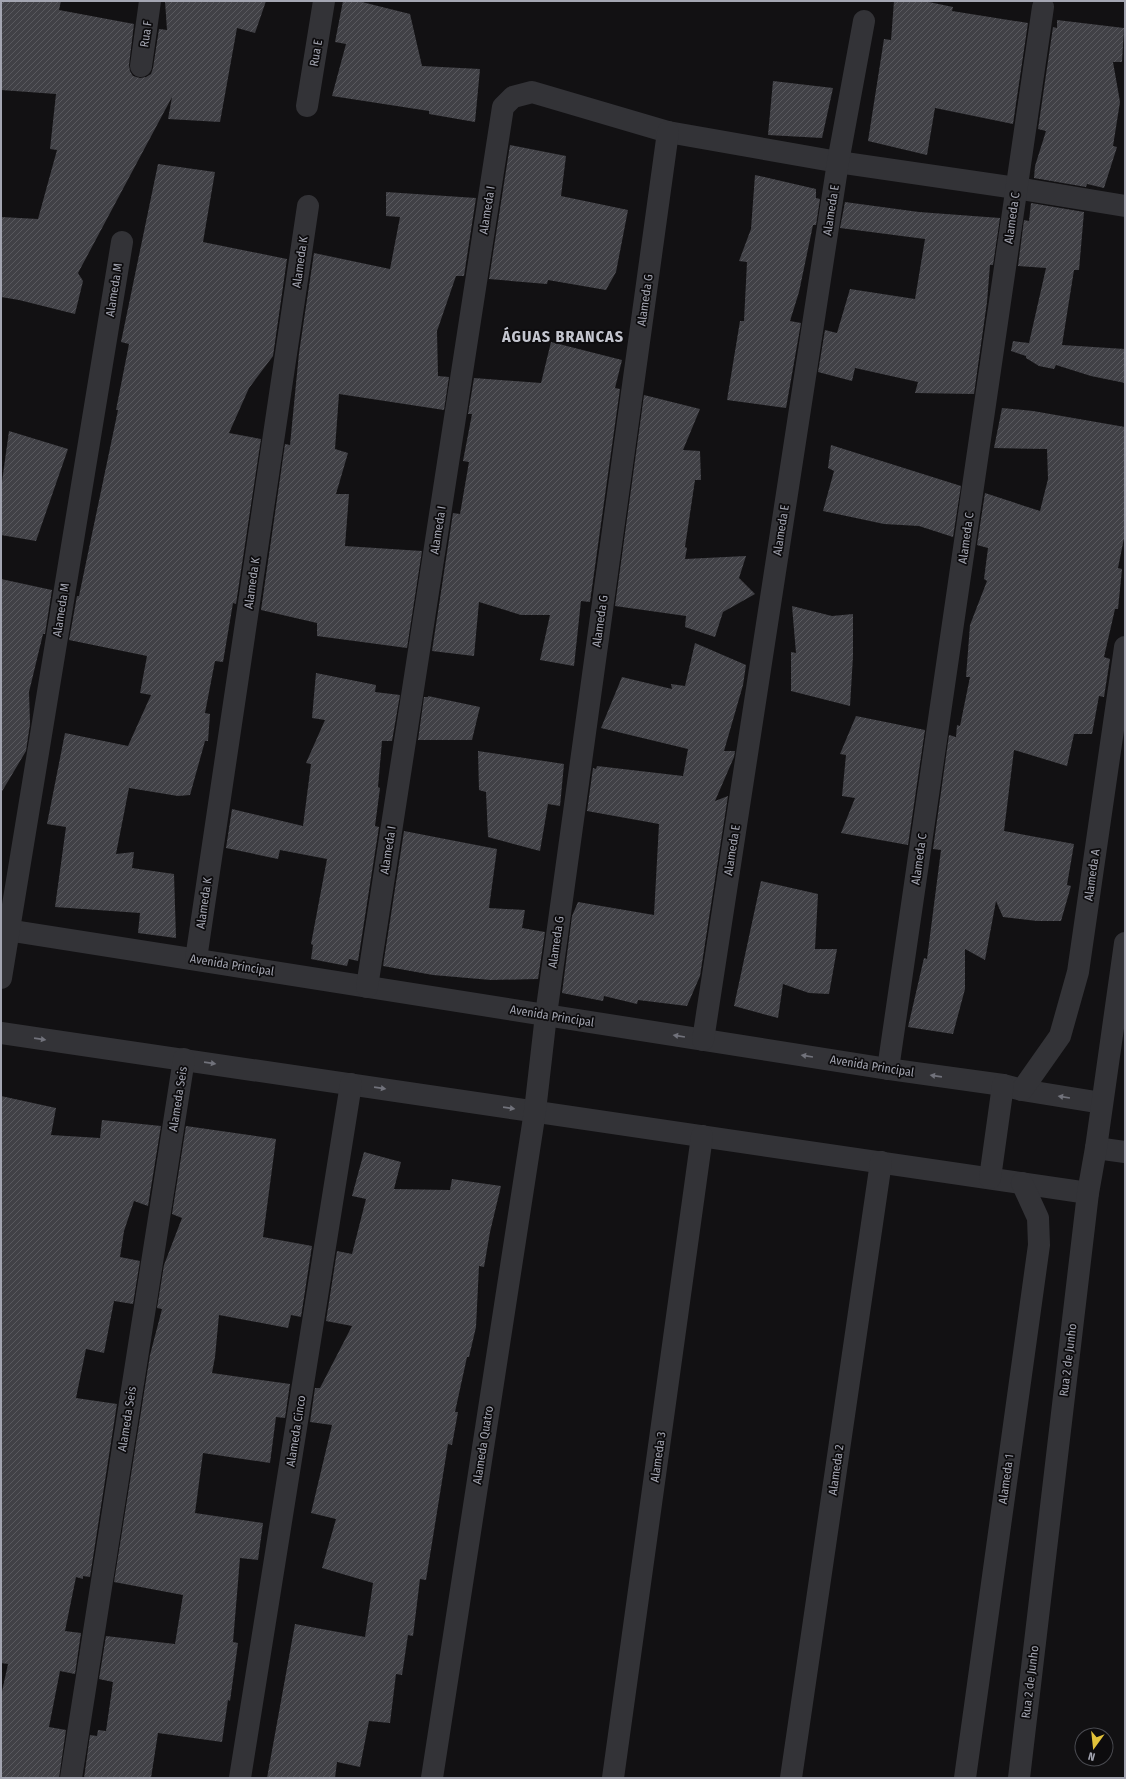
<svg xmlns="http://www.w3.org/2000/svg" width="1126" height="1779" viewBox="0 0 1126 1779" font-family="'Fira Sans Condensed',sans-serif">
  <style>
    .building { fill: url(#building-hatch) }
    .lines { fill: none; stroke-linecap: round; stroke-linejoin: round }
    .minor { stroke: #333337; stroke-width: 22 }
    .tertiary { stroke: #333337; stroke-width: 22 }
    .oneway { fill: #71727b }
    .labels { text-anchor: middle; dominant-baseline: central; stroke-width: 3.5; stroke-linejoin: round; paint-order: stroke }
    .street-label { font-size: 12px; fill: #a4a6b2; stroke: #0d0c0e }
    .district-label { font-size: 16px; font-weight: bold; letter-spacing: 1px; fill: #c4c6cf; stroke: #0d0c0e }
  </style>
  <defs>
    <pattern id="building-hatch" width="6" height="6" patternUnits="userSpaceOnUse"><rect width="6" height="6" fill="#414146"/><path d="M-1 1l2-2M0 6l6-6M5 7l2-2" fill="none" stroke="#59595e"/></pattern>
  </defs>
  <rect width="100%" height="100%" fill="#121113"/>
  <g class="building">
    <polygon points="1,1 61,1 59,10 134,24 129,65 130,71 133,76 140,78 146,77 151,74 153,68 159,29 167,30 165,1 266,1 255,33 237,28 220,122 168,119 172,97 78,273 83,281 75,314 19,300 1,297 1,217 38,219 57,150 50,149 56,94 1,90"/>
    <polygon points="343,1 358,1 410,14 422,66 480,69 475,122 429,114 429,111 332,96 346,44 335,42"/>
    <polygon points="894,1 924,1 953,7 952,11 1028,23 1013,124 935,108 927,155 868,141 884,39 891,40"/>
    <polygon points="1057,20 1124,28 1122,62 1113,62 1120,102 1113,146 1117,147 1104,188 1087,184 1086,187 1034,178 1035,166 1046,131 1038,129 1053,27 1057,28"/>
    <polygon points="773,81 833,88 822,138 768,135"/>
    <polygon points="510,145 566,156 561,196 628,210 616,272 606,290 548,280 547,284 489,279"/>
    <polygon points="158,164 215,172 203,242 287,259 273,356 249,388 229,433 261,439 236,604 233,603 223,662 215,661 205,713 210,714 208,741 205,741 190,795 178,796 129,788 116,854 134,852 132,868 174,874 176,938 138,933 140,913 55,907 66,827 47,824 65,733 128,746 151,695 140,693 147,656 69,640 77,596 79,596 118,410 116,410 129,344 121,342"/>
    <polygon points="755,175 816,189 816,198 820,199 816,225 813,225 799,292 790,321 801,323 786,408 727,400 740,321 744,321 747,262 739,261 751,229"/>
    <polygon points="386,192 476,198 464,276 456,276 437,331 438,376 449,377 444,410 339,394 335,449 348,453 336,494 349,494 345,546 422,551 407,648 317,636 317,623 261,610 285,444 290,445 299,353 314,253 390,269 400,217 386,216"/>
    <polygon points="845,202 919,212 1000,218 993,265 990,265 987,302 974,394 915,393 918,382 855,368 852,381 818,372 825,330 837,333 850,289 915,299 925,239 840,228"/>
    <polygon points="1031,203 1084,212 1079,270 1074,270 1062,345 1125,349 1125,383 1091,376 1056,365 1054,369 1039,366 1026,358 1026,356 1011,351 1013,341 1029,343 1046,268 1018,266 1024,220 1029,221"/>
    <polygon points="551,342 622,360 615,388 620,389 590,602 581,601 574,666 540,660 550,615 521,615 479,602 474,656 432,651 453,513 460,514 469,462 463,461 472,414 468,414 474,378 541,383"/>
    <polygon points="644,395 700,409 683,450 700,451 701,480 695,480 685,547 687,548 685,559 746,556 739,578 755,594 723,612 715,637 685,627 686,616 615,606"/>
    <polygon points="1002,408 1033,411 1125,427 1125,533 1118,568 1122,569 1118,609 1115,609 1104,657 1110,659 1104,697 1099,696 1092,734 1074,734 1067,766 1014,750 1004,831 1074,844 1067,885 1071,886 1061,921 1037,921 1003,917 996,901 985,960 965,949 965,989 953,1034 908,1027 924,958 927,959 941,850 933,849 949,735 956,737 957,725 960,726 970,677 966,677 970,625 987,581 984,579 988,548 977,545 985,493 1040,511 1048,479 1047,449 994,448"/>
    <polygon points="9,431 68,449 36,541 1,535 1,489"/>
    <polygon points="831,445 961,486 953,537 919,526 884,524 823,511 834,471 828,468"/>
    <polygon points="1,579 52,590 45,634 43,634 29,692 30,724 26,751 1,793"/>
    <polygon points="792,606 832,616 853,614 853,656 850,706 791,691 791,652 796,653"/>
    <polygon points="695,643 746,665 743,685 724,751 735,751 734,757 715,801 728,796 700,976 687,1006 638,1000 637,1004 604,996 603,1001 562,993 572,916 578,902 654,915 659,824 587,811 593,768 596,769 597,766 683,776 688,749 601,728 622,677 672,689 671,684 685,686"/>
    <polygon points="316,673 376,685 375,692 400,695 392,741 382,741 378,787 380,788 375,826 379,827 358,961 349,959 347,966 311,959 313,945 311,944 327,859 280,850 278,859 226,848 232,809 303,826 311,764 306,763 325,720 312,718"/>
    <polygon points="428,696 480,707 472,740 418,740 424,697 428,697"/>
    <polygon points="856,716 925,730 908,845 841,833 855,798 842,796 846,755 840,754"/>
    <polygon points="478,751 564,764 560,806 548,804 540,851 488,837 486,792 479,790"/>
    <polygon points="404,831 497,849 489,908 525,910 522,928 545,932 538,979 491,980 433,975 383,966"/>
    <polygon points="761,881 818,894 815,949 837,949 829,994 809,993 783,984 778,1018 734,1006"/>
    <polygon points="1,1096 56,1108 51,1135 100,1138 102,1120 161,1126 148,1206 134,1201 124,1231 120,1257 140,1261 133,1304 114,1301 104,1353 86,1349 76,1398 117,1404 90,1577 83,1576 83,1579 76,1577 65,1631 81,1633 75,1674 60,1671 49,1727 66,1730 59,1778 1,1778 1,1696 8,1664 1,1663"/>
    <polygon points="186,1126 276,1139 263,1237 312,1246 301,1317 291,1315 288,1328 219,1315 215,1357 212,1373 290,1384 285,1418 276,1417 270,1463 203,1453 195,1513 263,1523 258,1560 240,1558 233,1642 238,1643 230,1701 228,1700 222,1742 158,1733 151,1778 84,1778 90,1735 97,1736 98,1730 106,1731 113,1682 99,1679 106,1636 175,1644 183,1595 114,1582 150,1355 162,1309 157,1308 164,1265 182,1218 172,1214"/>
    <polygon points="364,1152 401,1162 394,1189 450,1190 452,1179 501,1186 490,1232 484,1267 479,1266 476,1327 469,1357 467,1357 455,1412 458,1412 452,1445 448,1444 426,1580 420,1579 413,1636 408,1635 402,1675 396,1674 390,1723 369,1721 360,1767 337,1762 335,1778 267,1778 295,1624 365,1637 373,1583 322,1568 336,1519 311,1513 332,1425 310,1422 315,1388 320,1388 352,1326 326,1321 337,1251 352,1254 366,1199 352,1196"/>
  </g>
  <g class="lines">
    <g class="minor">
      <polyline points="141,66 150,1"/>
      <polyline points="307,106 324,1"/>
      <polyline points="1,929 888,1069 1003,1085 1022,1090 1102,1103"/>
      <polyline points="196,959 308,206"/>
      <polyline points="1,978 122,242"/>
      <polyline points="367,987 503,107 513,97 532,92 668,132 838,162 1016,188 1125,206"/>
      <polyline points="1,1033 1088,1193"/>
      <polyline points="703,1040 838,162 864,21"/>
      <polyline points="888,1069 1043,7"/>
      <polyline points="1022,1090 1060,1036 1078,972 1125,647"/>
      <polyline points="1096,1148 1125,1152"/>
      <polyline points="990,1178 1003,1085"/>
      <polyline points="71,1778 184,1059"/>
      <polyline points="240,1778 351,1084"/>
      <polyline points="432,1778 535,1111 546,1015 668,132"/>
      <polyline points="613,1778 702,1136"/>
      <polyline points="791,1778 881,1162"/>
      <polyline points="965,1778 1039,1245 1038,1218 1022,1183"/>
    </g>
    <polyline class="tertiary" points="1019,1778 1088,1193 1096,1148 1125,943"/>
  </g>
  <defs><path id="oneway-solid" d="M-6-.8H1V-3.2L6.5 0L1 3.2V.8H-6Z"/></defs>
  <g class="oneway">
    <use href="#oneway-solid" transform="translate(679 1036) rotate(-171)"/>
    <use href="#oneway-solid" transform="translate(40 1039) rotate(8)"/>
    <use href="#oneway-solid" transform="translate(807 1056) rotate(-171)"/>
    <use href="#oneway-solid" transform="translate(210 1063) rotate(8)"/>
    <use href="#oneway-solid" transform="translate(936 1076) rotate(-172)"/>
    <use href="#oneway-solid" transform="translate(380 1088) rotate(8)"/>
    <use href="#oneway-solid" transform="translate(1064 1097) rotate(-171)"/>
    <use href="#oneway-solid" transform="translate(509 1108) rotate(8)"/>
  </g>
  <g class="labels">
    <g class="street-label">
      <text transform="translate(146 34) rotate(-82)">Rua F</text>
      <text transform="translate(316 53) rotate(-80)">Rua E</text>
      <text transform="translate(487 210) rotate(-81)">Alameda I</text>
      <text transform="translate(831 210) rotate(-81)">Alameda E</text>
      <text transform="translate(1012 218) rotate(-82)">Alameda C</text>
      <text transform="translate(300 262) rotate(-82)">Alameda K</text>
      <text transform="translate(114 290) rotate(-81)">Alameda M</text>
      <text transform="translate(645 300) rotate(-82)">Alameda G</text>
      <text transform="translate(438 530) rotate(-81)">Alameda I</text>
      <text transform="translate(781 530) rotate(-81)">Alameda E</text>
      <text transform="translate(966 538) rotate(-82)">Alameda C</text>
      <text transform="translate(252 583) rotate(-82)">Alameda K</text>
      <text transform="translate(61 610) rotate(-81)">Alameda M</text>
      <text transform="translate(600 621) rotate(-82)">Alameda G</text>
      <text transform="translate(388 850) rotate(-81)">Alameda I</text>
      <text transform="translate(732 850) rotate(-81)">Alameda E</text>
      <text transform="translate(919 859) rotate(-82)">Alameda C</text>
      <text transform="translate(1092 875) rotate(-82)">Alameda A</text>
      <text transform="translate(204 903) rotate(-82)">Alameda K</text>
      <text transform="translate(556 942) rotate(-82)">Alameda G</text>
      <text transform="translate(232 965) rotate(9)">Avenida Principal</text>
      <text transform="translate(552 1016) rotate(9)">Avenida Principal</text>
      <text transform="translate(872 1066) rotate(9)">Avenida Principal</text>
      <text transform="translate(178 1099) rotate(-81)">Alameda Seis</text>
      <text transform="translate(1068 1360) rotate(-83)">Rua 2 de Junho</text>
      <text transform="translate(127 1419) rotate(-81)">Alameda Seis</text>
      <text transform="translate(296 1431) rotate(-81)">Alameda Cinco</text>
      <text transform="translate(483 1445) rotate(-81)">Alameda Quatro</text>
      <text transform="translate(658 1457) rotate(-82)">Alameda 3</text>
      <text transform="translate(836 1470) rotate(-82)">Alameda 2</text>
      <text transform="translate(1006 1479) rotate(-82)">Alameda 1</text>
      <text transform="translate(1030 1682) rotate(-83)">Rua 2 de Junho</text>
    </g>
    <g class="district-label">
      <text x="563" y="336">ÁGUAS BRANCAS</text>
    </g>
  </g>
  <rect width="1126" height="1779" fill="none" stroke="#a4a6b2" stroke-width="4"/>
  <g transform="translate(1094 1747) rotate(195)"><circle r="19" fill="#0d0c0e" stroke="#494a50"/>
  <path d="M0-3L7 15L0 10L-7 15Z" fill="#e2c23a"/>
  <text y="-6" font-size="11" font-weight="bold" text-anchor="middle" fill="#a4a6b2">N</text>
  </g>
</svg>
